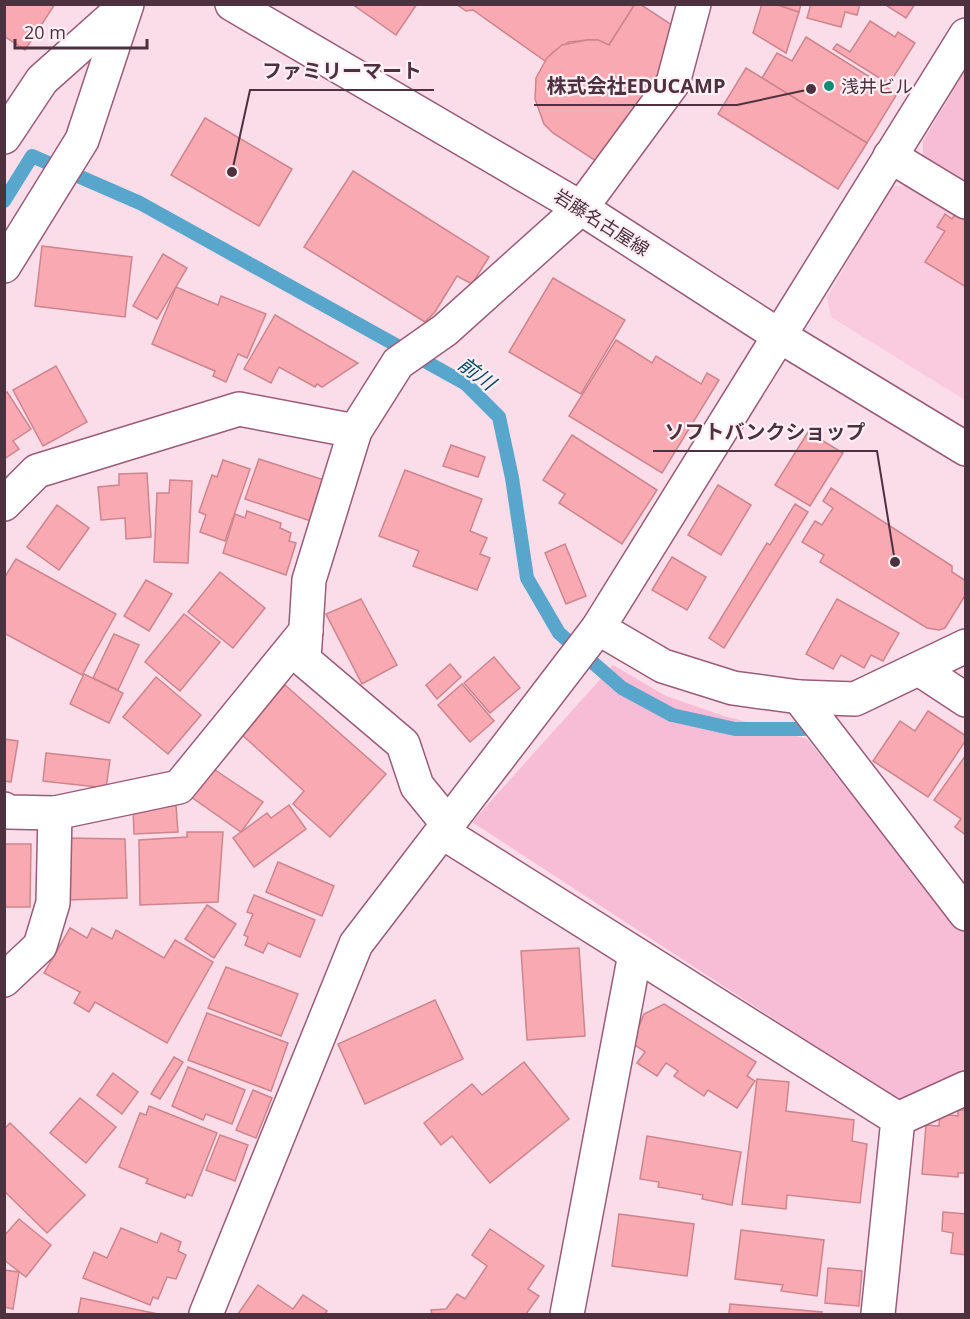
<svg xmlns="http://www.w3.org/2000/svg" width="970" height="1319" viewBox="0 0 970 1319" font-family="'Open Sans','Noto Sans JP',sans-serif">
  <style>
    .built { fill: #facade }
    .green { fill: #f7bdd6 }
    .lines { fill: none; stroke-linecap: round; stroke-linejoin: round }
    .stream { stroke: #58a6cc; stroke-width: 14 }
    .building { fill: #f9a9b2; stroke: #cd858e; stroke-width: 1.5 }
    .minor-casing { stroke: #9a5c78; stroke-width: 36 }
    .major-casing { stroke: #9a5c78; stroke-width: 36 }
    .minor { stroke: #fff; stroke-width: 33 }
    .major { stroke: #fff; stroke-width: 33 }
    .poi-dot { fill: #138d71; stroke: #fdeff4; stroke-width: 2 }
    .labels { text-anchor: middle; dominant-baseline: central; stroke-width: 4.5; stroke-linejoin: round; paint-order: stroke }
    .poi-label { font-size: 18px; fill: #4d313e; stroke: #fdeff4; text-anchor: start }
    .street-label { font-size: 18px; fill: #4d313e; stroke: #fdeff4 }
    .water-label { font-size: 20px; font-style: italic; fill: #0a4c66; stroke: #fdeff4 }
    .leader { fill: none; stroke: #4d313e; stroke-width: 2 }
    .callout-dot { fill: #4d313e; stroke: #fdeff4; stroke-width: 2 }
    .callout-label { font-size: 20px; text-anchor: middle; font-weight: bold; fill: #4d313e; stroke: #fdeff4; stroke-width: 4.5; stroke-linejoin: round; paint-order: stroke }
  </style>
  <rect width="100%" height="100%" fill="#fadde8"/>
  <polygon class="built" points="892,186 919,186 965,215 965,400 831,317 827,297"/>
  <g class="green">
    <polygon points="965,71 965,188 923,163 923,141"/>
    <polygon points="613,665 666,696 721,715 807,739 965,933 965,1071 903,1103 472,822"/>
  </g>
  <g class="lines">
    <polyline class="stream" points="4,201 32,156 140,203 466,384 499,417 512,478 527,578 559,633 622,688 672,715 735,729 804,729"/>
  </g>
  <g class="building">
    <polygon points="4,4 55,4 25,50 4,36"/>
    <polygon points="352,4 417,4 396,35"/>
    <polygon points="456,4 635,4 609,45 598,40 587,40 569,42 553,52 545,61 473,10 466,11"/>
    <polygon points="635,4 640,4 675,27 658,80 599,163 553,133 544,124 535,99 536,78 547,58 562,45 587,40 598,40 609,45"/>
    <polygon points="762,4 775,4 799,12 786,53 753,33"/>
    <polygon points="775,4 801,4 799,12"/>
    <polygon points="811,4 860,4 857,15 845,12 841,27 807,18"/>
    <polygon points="884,4 915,4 906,18"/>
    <polygon points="870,21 895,37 898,32 915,43 889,84 833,49 837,44 850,52"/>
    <polygon points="806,37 897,94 867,143 762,78 777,53 792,61"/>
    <polygon points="746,68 867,143 838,189 718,114"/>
    <polygon points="205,118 292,169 259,226 171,175"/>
    <polygon points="353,171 489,257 472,284 457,276 435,312 425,322 304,247"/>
    <polygon points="956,213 966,219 966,287 925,262 945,231 937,227 945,214 952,219"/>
    <polygon points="42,246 132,257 125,317 35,306"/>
    <polygon points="163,254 187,268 157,319 133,306"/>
    <polygon points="553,278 625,320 581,394 509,352"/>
    <polygon points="176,287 218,305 221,296 266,314 247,358 238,354 226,382 213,376 215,371 152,344"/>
    <polygon points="275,315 358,363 322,387 317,384 315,387 279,367 271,383 244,369"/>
    <polygon points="616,340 652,363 656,356 701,384 707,373 719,380 662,473 569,416"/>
    <polygon points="56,366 87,422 43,446 13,390"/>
    <polygon points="7,392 31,429 13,441 19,449 4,459 4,394"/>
    <polygon points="808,432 843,453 810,506 775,485"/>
    <polygon points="572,435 657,490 622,544 559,503 565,494 543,480"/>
    <polygon points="451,445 485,457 478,477 443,466"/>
    <polygon points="259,459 324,480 311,521 245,499"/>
    <polygon points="223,460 250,469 225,541 200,532 206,515 199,512 212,475 217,477"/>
    <polygon points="405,470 482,499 470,531 487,538 480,554 490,558 477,590 413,566 419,551 379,536"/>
    <polygon points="147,473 151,537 126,539 125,518 101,520 98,487 119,485 119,474"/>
    <polygon points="170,480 192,481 188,563 154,562 157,493 169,493"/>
    <polygon points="718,485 751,505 721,555 688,535"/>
    <polygon points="831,488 952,566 952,572 966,581 966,594 945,628 939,630 927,628 820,562 824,555 802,542 815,521 822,525 833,508 823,501"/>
    <polygon points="795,504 808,512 724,648 709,638 767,543 770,545"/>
    <polygon points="57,505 89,528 59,570 27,547"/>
    <polygon points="247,511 281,523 280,528 291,533 289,541 296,543 286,575 223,553 235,514 245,518"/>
    <polygon points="565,544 586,596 566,604 545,553"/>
    <polygon points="672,557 706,577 687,610 652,590"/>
    <polygon points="16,559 116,614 82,675 4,633 4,578"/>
    <polygon points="220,572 265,608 233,648 188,612"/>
    <polygon points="146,580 172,594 149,631 124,616"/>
    <polygon points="361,599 397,665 362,684 326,614"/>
    <polygon points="837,599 899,633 883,661 871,655 864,668 841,655 833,669 806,654"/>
    <polygon points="184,614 220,642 180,691 145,662"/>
    <polygon points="114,634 139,645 118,690 93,678"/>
    <polygon points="494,657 520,688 490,713 464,683"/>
    <polygon points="450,664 461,677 437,699 426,685"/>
    <polygon points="84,674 123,693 109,723 70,704"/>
    <polygon points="156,677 201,715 168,754 123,717"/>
    <polygon points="462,684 494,721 470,742 438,705"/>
    <polygon points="285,685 386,774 330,837 293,804 304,791 241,734"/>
    <polygon points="928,711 966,736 966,740 928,797 873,761 900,721 915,731"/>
    <polygon points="4,739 18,741 11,782 4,781"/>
    <polygon points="46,753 110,760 106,788 43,781"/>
    <polygon points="966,755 966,835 955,827 961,819 934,800"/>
    <polygon points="209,766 263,802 241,832 187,794"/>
    <polygon points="176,805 178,832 134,834 133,807"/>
    <polygon points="289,805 306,829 254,867 233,838 267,813 271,818"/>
    <polygon points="187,832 223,832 218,902 140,905 139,840 187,837"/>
    <polygon points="66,838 125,839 127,898 67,900"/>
    <polygon points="4,844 31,844 30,907 4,907"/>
    <polygon points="278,862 334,886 322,916 266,892"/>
    <polygon points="254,895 315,920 300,957 268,943 263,953 245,945 248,937 244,935 253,914 247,912"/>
    <polygon points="207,905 236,924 214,958 185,939"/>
    <polygon points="70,928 87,938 92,928 112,939 116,930 164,958 175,940 213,962 167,1043 95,1002 89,1012 74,1003 80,992 44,973"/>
    <polygon points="579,948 585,1036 527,1040 521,951"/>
    <polygon points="226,967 298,994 281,1036 208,1008"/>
    <polygon points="435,1000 463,1059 365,1104 338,1044"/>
    <polygon points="664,1004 756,1062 747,1076 755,1081 737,1108 708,1090 704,1096 674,1076 678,1071 666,1063 657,1076 637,1063 645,1052 632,1043 644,1014"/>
    <polygon points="207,1013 288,1043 271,1091 188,1060"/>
    <polygon points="174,1057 183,1062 160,1099 151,1094"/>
    <polygon points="524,1062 569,1119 490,1183 452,1136 441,1145 424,1123 472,1084 482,1095"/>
    <polygon points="188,1067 245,1090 232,1124 206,1114 203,1120 172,1106"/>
    <polygon points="113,1073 138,1092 122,1114 97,1095"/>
    <polygon points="757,1079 789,1082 786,1111 854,1120 852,1141 867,1144 860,1203 787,1195 786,1209 742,1204"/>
    <polygon points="253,1090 272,1098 256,1138 236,1130"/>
    <polygon points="80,1098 116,1127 86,1163 50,1133"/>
    <polygon points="149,1106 217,1133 192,1196 187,1194 185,1198 146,1183 148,1179 119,1167 140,1113 146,1115"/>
    <polygon points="958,1110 966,1110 966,1173 958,1173 958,1177 922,1174 926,1125 939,1126 940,1114 958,1116"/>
    <polygon points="10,1123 85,1195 47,1233 4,1191 4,1129"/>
    <polygon points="220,1135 248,1145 235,1181 206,1170"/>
    <polygon points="647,1136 741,1152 732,1205 702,1199 703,1195 658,1187 659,1182 640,1179"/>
    <polygon points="943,1212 966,1214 966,1255 951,1253 953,1233 942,1231"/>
    <polygon points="619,1214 694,1224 687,1276 612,1266"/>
    <polygon points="19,1219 51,1245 26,1277 4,1260 4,1236"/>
    <polygon points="121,1228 157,1243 161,1233 181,1242 178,1251 186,1255 176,1279 167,1277 158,1299 153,1297 150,1305 83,1278 94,1252 107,1258"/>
    <polygon points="490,1229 544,1266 528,1289 539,1296 526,1314 432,1314 431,1310 446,1309 457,1294 465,1299 487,1266 472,1255"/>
    <polygon points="741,1230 824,1240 817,1296 781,1291 783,1285 735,1279"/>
    <polygon points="828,1268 862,1271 859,1306 825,1303"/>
    <polygon points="4,1270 19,1272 13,1309 4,1307"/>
    <polygon points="258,1285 293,1309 303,1295 327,1311 325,1314 238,1314"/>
    <polygon points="81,1298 158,1314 78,1314"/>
    <polygon points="730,1304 822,1312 821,1314 729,1314"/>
  </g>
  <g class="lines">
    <defs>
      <g id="minor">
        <polyline points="4,137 42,80 125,6"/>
        <polyline points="890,156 966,202"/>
        <polyline points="4,266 82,140 127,4"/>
        <polyline points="4,504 37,471 239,409 355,431"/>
        <polyline points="598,628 663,666 733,688 799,697 855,699 966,646"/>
        <polyline points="919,669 966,700"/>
        <polyline points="799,697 966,914"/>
        <polyline points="4,809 8,812 55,813 179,787 306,631"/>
        <polyline points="448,824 417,786 403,744 304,660 309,580 355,431 398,363 445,330 581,208 673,83 694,4"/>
        <polyline points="442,832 898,1119 878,1314"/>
        <polyline points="4,980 40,946 53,903 55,813"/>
        <polyline points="898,1119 966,1088"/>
        <polyline points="206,1314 356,944 598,628 966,35"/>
        <polyline points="567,1314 635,954"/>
      </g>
      <polyline id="major" points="232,4 581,208 778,335 966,449"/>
    </defs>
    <use href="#minor" class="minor-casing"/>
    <use href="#major" class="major-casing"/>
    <use href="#minor" class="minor"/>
    <use href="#major" class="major"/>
  </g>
  <circle class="poi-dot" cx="829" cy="86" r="6"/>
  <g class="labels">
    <g class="poi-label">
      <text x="841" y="86">浅井ビル</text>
    </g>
    <g class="street-label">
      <text transform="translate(602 222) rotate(32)">岩藤名古屋線</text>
    </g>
    <g class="water-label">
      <text transform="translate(477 373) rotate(37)">前川</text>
    </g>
  </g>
  <path class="leader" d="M232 172L250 90H434M811 89L737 105H534M895 562L877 451H653"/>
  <g class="callout-dot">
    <circle cx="232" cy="172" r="6"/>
    <circle cx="811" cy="89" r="6"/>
    <circle cx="895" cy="562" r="6"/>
  </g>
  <g class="callout-label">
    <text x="342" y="78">ファミリーマート</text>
    <text x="636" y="93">株式会社EDUCAMP</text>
    <text x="765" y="439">ソフトバンクショップ</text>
  </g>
  <rect width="970" height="1319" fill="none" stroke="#4d313e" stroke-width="12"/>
  <path d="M15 39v9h132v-9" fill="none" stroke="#4d313e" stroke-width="3"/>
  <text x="24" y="39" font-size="18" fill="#4d313e" stroke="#fdeff4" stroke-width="4.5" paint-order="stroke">20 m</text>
</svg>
